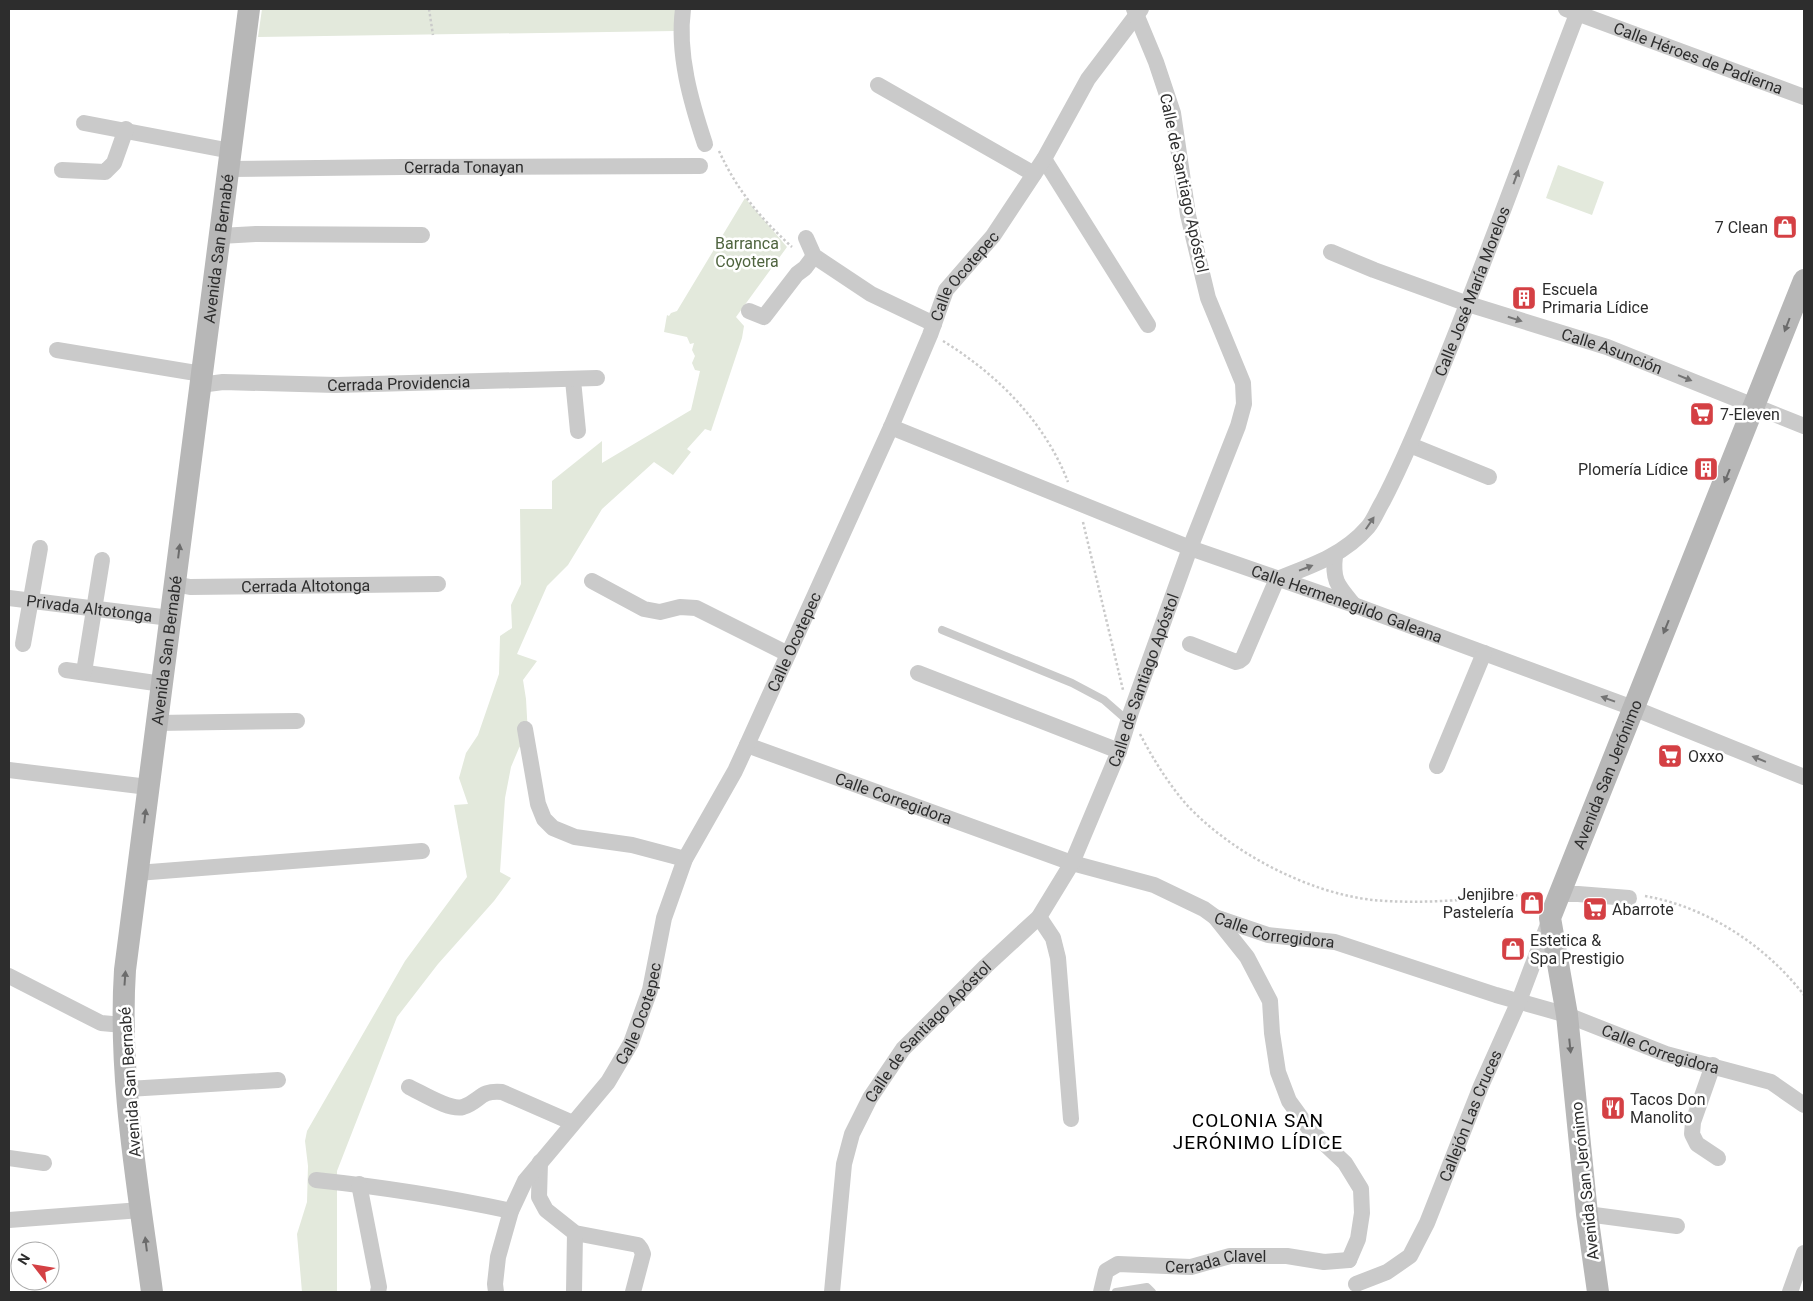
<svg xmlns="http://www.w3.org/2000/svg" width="1813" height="1301" viewBox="0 0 1813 1301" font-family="Roboto,sans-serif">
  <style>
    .green { fill: #e3e9dc }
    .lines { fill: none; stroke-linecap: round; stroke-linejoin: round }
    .path { stroke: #cacaca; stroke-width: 2.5; stroke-dasharray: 2.5 2.5; stroke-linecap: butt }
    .service { stroke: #cacaca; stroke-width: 8 }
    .minor { stroke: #cacaca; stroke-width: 16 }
    .secondary { stroke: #b7b7b7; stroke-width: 22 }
    .oneway { fill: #747474 }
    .oneway2 { fill: #6b6b6b }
    .labels { text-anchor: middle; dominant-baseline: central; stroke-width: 5; stroke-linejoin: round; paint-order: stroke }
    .street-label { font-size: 16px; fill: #2d2d2d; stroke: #fff }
    .poi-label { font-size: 16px; fill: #2d2d2d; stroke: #fff; text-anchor: start }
    .park-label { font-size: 16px; fill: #4f643f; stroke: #fff }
    .quarter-label { font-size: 19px; letter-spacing: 1px; fill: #000; stroke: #fff }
  </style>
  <rect width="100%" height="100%" fill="#fff"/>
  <g class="green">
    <polygon points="262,9 678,9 675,31 258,37"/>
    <polygon points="1558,165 1604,182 1592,215 1546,198"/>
    <polygon points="745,198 787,247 736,317 744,326 742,338 711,431 705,429 687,449 691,452 673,475 654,462 602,509 568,565 547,586 517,654 537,661 523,680 526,699 528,735 519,748 511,767 505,798 500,872 511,878 494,901 438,964 397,1017 337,1171 337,1292 302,1292 297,1234 307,1202 308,1166 305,1141 307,1131 405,961 467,877 454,805 468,804 459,778 466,753 478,735 499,674 500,636 512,628 511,605 521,584 520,509 552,509 552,481 602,441 602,463 691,410 700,371 695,370 692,363 695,356 692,350 694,343 690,344 687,337 664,332 667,315 669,316 671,313 677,311"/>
  </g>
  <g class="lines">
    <g class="path">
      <polyline points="429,9 433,35"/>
      <path d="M719,151C737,190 760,218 792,247"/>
      <path d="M943,341C997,374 1045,422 1068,482"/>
      <polyline points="1083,522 1123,690"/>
      <path d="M1140,734C1153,759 1168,783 1186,804C1230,852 1308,893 1373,900C1425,905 1487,898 1540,893"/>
      <path d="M1645,896C1707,907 1765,945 1804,995"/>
    </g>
    <g class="service">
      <polyline points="942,630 1072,683 1104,700 1128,721"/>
      <polyline points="1116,1292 1147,1287 1152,1292"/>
    </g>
    <g class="minor">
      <path d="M683,9C677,54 691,102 705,144"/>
      <path id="s1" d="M1566,9L1804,97"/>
      <polyline points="878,85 1034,174"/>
      <polyline points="84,123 231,151"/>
      <polyline points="1044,159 1148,325"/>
      <path id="s2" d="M228,169L402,167L700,166"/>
      <polyline points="62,170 105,172 114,163 126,129"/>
      <polyline points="220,236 256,234 422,235"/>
      <polyline points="806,238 814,256 871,294 934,324"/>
      <path id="s3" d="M1331,252L1374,270L1468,304L1607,347L1804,426"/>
      <polyline points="749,311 764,317 797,274 805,268 814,256"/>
      <polyline points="57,350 202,374"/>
      <polyline points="573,380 578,431"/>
      <path id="s4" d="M200,385L223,382L336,385L597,378"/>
      <path id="s5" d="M891,427L1190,548L1354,605L1633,708L1804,777"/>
      <polyline points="1410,445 1489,477"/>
      <path d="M1335,556C1332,581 1338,586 1354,605"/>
      <path id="s6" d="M1277,579C1311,566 1344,555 1368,527C1374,520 1378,509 1383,501C1402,465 1417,428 1433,390C1485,264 1530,136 1579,9"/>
      <polyline points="592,581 644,609 660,612 680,607 696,608 788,654"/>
      <path id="s7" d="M175,584L190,587L438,584"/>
      <path id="s8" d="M9,598L170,618"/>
      <polyline points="23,644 40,548"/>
      <polyline points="1190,644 1236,662 1239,661 1243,658 1277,579"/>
      <polyline points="66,670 162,684"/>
      <polyline points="84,672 102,560"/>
      <polyline points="918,673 1119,751"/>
      <polyline points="157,723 297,721"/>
      <polyline points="525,729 538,804 544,819 553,828 575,837 632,845 685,859"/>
      <path id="s9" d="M747,745L1072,863L1154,885L1204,909L1215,917L1268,935L1335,942L1496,995L1567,1015L1666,1054L1771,1082L1804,1105"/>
      <polyline points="1437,766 1484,653"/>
      <polyline points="9,770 148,787"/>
      <polyline points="137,873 422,851"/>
      <polyline points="1559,894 1578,894 1629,898"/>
      <polyline points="1039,917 1053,938 1058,958 1071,1119"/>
      <polyline points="1215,917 1247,957 1270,1001 1272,1033 1278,1072 1289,1101 1310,1130 1345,1163 1361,1189 1362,1213 1358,1239 1349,1260"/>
      <polyline points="9,976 101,1023 123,1025"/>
      <polyline points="1713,1065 1693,1122 1692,1134 1697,1144 1718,1158"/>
      <path d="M409,1087C422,1093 450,1111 463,1107C481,1101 479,1090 502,1092L573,1123"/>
      <polyline points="128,1089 278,1080"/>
      <polyline points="9,1158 44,1163"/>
      <polyline points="540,1162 539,1197 546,1210 575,1233 638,1245 641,1249 643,1254 633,1292"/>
      <path d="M316,1180C382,1187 447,1197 511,1211"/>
      <polyline points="359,1184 379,1287 378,1292"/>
      <polyline points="1587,1214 1677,1226"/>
      <polyline points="9,1220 141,1210"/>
      <path id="s10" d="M1356,1284L1387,1272L1410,1256L1427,1223L1481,1086L1519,1001L1550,919"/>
      <path id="s11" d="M496,1292L495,1284L498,1257L511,1211L525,1181L608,1082L631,1043L650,990L664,918L685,859L735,771L747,745L891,427L930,335L946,290L993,236L1044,159L1088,79L1141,9"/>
      <polyline points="574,1292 575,1233"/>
      <path id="s12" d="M832,1292L844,1164L852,1134L870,1098L903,1049L986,966L1039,917L1072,863L1119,751L1131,712L1190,548L1238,426L1244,404L1243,383L1208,298L1188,215L1173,113L1156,62L1134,9"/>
      <path id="s13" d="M1101,1292L1106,1271L1118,1264L1191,1267L1230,1256H1287L1324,1262L1349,1260"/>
      <polyline points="1790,1292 1804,1253"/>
    </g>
    <g class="secondary">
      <path id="s14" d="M152,1292C138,1186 118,1077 125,970L249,9"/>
      <path id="s15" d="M1598,1292L1587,1214L1567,1015L1550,918L1804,280"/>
    </g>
  </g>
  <defs><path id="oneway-solid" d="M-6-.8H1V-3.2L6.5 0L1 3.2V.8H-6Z" transform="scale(1.25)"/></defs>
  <g class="oneway">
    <use href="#oneway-solid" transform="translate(1516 177) rotate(-70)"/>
    <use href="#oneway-solid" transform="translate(1515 319) rotate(17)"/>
    <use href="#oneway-solid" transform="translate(1685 378) rotate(22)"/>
    <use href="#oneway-solid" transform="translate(1370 523) rotate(-56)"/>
    <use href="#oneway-solid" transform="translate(1306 568) rotate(-21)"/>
    <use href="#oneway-solid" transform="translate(1608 699) rotate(-160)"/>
    <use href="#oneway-solid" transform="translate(1759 759) rotate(-158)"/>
  </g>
  <g class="oneway2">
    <use href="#oneway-solid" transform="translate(1787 325) rotate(111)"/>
    <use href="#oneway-solid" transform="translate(1727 476) rotate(112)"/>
    <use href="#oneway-solid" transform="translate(179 551) rotate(-83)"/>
    <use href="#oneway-solid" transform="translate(1666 627) rotate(112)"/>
    <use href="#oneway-solid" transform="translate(145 816) rotate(-83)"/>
    <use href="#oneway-solid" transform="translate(125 978) rotate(-86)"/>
    <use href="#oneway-solid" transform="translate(1570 1046) rotate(84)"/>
    <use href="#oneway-solid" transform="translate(146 1244) rotate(-97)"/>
  </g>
  <defs>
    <symbol id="shop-square" viewBox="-11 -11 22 22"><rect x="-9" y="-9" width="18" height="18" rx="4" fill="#d44044" stroke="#fff"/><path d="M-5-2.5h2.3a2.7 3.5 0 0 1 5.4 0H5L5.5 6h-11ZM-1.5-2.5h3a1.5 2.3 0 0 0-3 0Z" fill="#fff"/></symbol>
    <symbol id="building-square" viewBox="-11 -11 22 22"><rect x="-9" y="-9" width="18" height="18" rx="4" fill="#d44044" stroke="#fff"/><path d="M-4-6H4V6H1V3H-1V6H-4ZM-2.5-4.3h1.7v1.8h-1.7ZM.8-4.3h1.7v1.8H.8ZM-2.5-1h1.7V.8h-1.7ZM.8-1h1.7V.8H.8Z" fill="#fff"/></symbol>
    <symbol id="supermarket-square" viewBox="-11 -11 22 22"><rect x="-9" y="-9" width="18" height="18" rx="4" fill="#d44044" stroke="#fff"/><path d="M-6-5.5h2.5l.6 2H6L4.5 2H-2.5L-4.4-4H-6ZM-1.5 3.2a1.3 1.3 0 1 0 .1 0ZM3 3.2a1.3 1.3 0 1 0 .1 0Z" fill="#fff"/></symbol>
    <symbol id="restaurant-square" viewBox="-11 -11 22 22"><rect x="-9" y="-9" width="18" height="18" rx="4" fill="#d44044" stroke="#fff"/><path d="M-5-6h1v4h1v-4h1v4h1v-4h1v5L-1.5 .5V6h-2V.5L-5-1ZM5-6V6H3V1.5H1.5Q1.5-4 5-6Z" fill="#fff"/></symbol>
  </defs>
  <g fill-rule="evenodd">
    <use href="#shop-square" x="1771" y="213" width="28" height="28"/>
    <use href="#building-square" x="1510" y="284" width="28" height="28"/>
    <use href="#supermarket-square" x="1688" y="400" width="28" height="28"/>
    <use href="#building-square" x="1692" y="455" width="28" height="28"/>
    <use href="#supermarket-square" x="1656" y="742" width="28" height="28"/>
    <use href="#shop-square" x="1518" y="889" width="28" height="28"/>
    <use href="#supermarket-square" x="1581" y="895" width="28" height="28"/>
    <use href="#shop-square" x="1499" y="935" width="28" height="28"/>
    <use href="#restaurant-square" x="1599" y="1094" width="28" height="28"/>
  </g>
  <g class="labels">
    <g class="street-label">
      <text stroke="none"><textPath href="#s1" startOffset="141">Calle Héroes de Padierna</textPath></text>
      <text stroke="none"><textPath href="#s2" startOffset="236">Cerrada Tonayan</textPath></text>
      <text transform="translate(1184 183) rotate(78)">Calle de Santiago Apóstol</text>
      <text stroke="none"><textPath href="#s14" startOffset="1051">Avenida San Bernabé</textPath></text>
      <text stroke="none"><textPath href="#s11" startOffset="1131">Calle Ocotepec</textPath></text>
      <text stroke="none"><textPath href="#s6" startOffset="364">Calle José María Morelos</textPath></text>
      <text stroke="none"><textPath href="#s3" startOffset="298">Calle Asunción</textPath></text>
      <text stroke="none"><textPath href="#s4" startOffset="199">Cerrada Providencia</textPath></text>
      <text stroke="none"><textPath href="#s7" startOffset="131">Cerrada Altotonga</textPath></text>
      <text stroke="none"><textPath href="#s5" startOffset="489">Calle Hermenegildo Galeana</textPath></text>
      <text stroke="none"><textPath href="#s8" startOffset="81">Privada Altotonga</textPath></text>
      <text stroke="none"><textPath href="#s11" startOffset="726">Calle Ocotepec</textPath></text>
      <text stroke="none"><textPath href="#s14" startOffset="646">Avenida San Bernabé</textPath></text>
      <text stroke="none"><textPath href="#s12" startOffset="708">Calle de Santiago Apóstol</textPath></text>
      <text stroke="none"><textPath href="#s15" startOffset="532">Avenida San Jerónimo</textPath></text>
      <text stroke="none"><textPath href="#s9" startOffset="156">Calle Corregidora</textPath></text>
      <text stroke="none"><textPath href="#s9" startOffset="561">Calle Corregidora</textPath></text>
      <text stroke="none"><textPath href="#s11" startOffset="321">Calle Ocotepec</textPath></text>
      <text stroke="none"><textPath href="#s12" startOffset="288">Calle de Santiago Apóstol</textPath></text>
      <text stroke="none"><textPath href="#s9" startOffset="966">Calle Corregidora</textPath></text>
      <text transform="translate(130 1082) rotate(-94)">Avenida San Bernabé</text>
      <text stroke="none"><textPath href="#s10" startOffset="214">Callejón Las Cruces</textPath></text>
      <text transform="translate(1585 1181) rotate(-96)">Avenida San Jerónimo</text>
      <text stroke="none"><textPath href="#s13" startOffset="134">Cerrada Clavel</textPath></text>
    </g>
    <g class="poi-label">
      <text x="1768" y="227" text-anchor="end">7 Clean</text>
      <text x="1542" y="289">Escuela<tspan x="1542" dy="18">Primaria Lídice</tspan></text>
      <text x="1720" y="414">7-Eleven</text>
      <text x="1688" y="469" text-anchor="end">Plomería Lídice</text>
      <text x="1688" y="756">Oxxo</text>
      <text x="1514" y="894" text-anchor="end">Jenjibre<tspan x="1514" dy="18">Pastelería</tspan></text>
      <text x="1612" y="909">Abarrote</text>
      <text x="1530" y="940">Estetica &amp;<tspan x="1530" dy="18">Spa Prestigio</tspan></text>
      <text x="1630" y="1099">Tacos Don<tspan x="1630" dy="18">Manolito</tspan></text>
    </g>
    <g class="park-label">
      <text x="747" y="243">Barranca<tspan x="747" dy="18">Coyotera</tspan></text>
    </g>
    <g class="quarter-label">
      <text x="1258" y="1120">COLONIA SAN<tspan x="1258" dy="22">JERÓNIMO LÍDICE</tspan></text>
    </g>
  </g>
  <rect width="1813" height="1301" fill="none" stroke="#2d2d2d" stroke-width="20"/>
  <g transform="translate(35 1266) rotate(301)"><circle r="24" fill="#ffffff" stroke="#ababab"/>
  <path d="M0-4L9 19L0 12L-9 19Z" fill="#d44044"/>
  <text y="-8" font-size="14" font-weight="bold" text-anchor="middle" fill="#2d2d2d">N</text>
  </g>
</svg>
